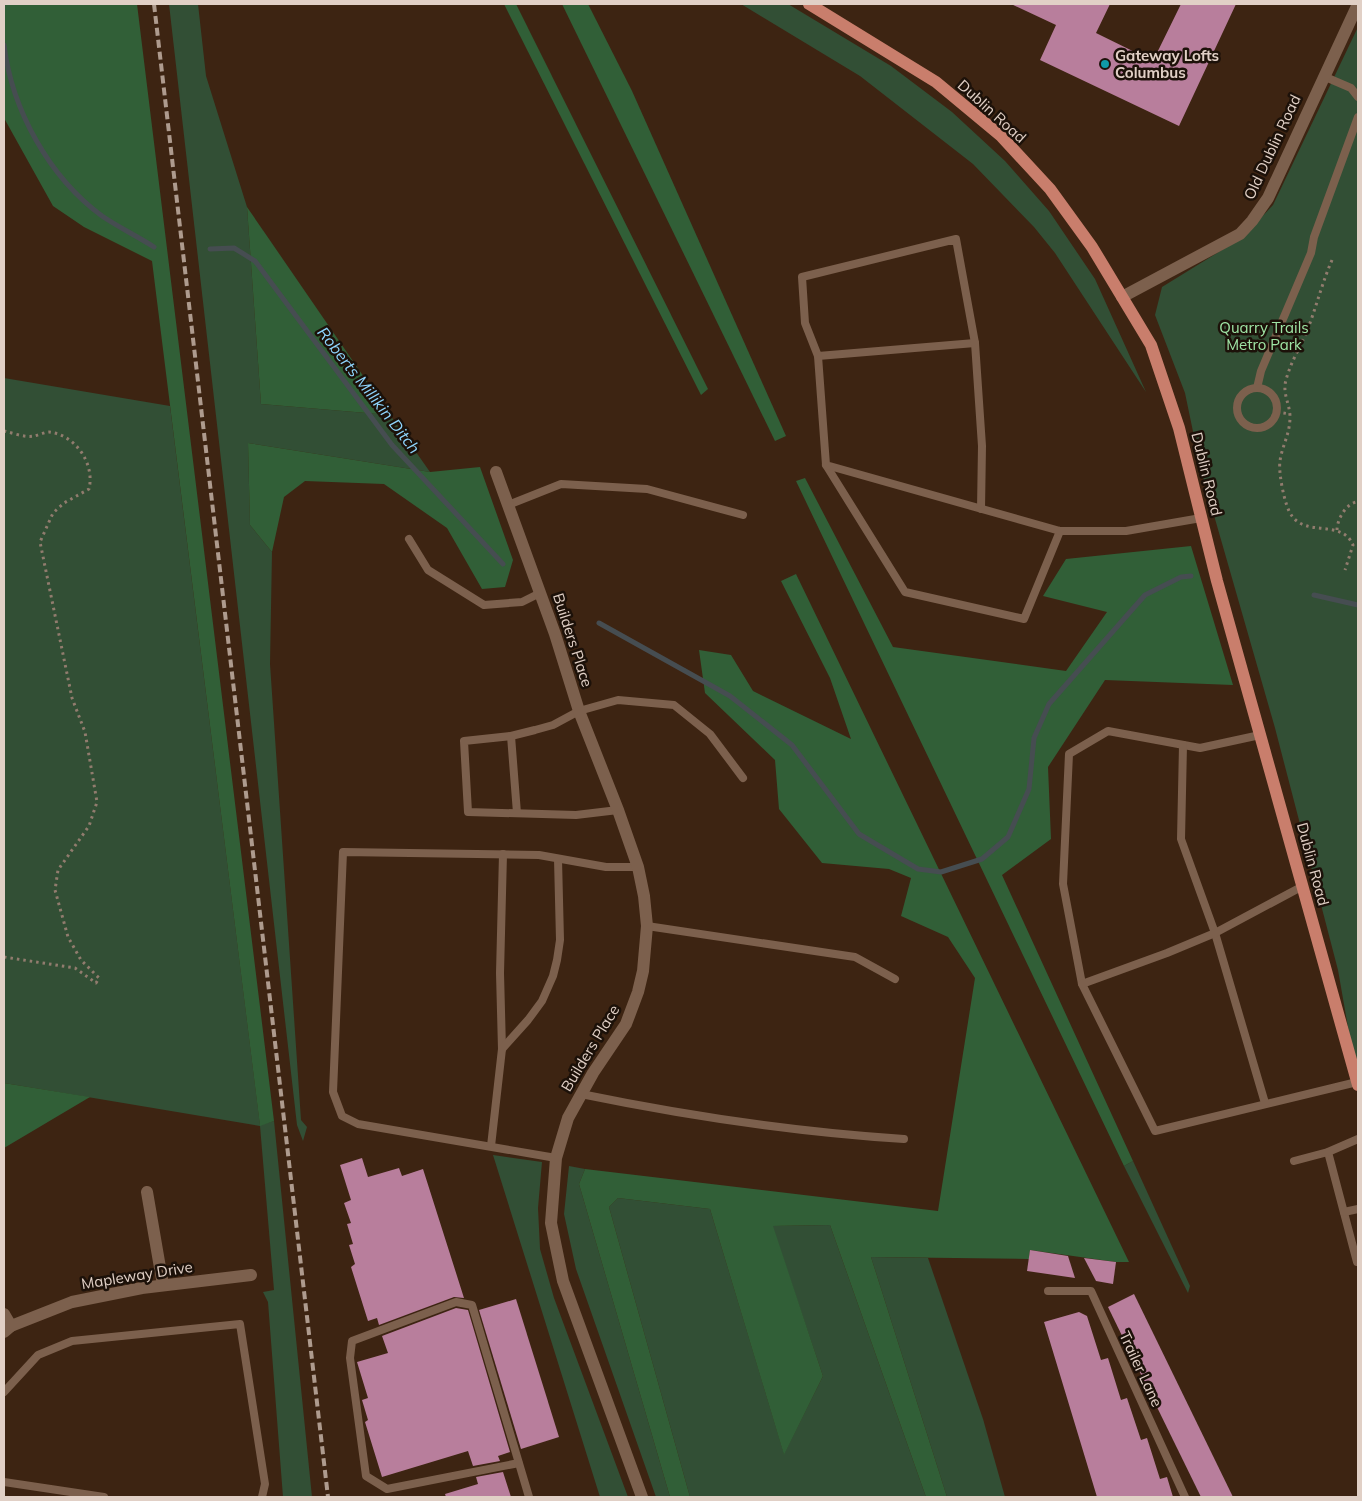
<svg xmlns="http://www.w3.org/2000/svg" width="1362" height="1501" viewBox="0 0 1362 1501" font-family="Mulish,sans-serif">
  <style>
    .green { fill: #324f35 }
    .forest { fill: #315f37 }
    .lines { fill: none; stroke-linecap: round; stroke-linejoin: round }
    .stream { stroke: #464d51; stroke-width: 5 }
    .building { fill: #b87e9c }
    .path { stroke: #917c6e; stroke-width: 3; stroke-dasharray: 2.5 4; stroke-linecap: butt }
    .lane { stroke: #7c604d; stroke-width: 8 }
    .street { stroke: #7c604d; stroke-width: 12 }
    .primary { stroke: #c97e6c; stroke-width: 12 }
    .rail { stroke: #ae9b8e; stroke-width: 4; stroke-dasharray: 8 4; stroke-linecap: butt }
    .culture-dot { fill: #0f9aa8; stroke: #1c1109; stroke-width: 2 }
    .labels { text-anchor: middle; dominant-baseline: central; stroke-width: 5; stroke-linejoin: round; paint-order: stroke }
    .poi-label { font-size: 15px; font-weight: bold; fill: #e1d0c6; stroke: #1c1109; text-anchor: start }
    .street-label { font-size: 15px; fill: #e1d0c6; stroke: #1c1109 }
    .park-label { font-size: 15px; fill: #9fe5a5; stroke: #1c1109 }
    .water-label { font-size: 16px; font-style: italic; fill: #8ed4fc; stroke: #1c1109 }
  </style>
  <rect width="100%" height="100%" fill="#3d2412"/>
  <g class="green">
    <polygon points="169,4 198,4 206,76 247,207 261,404 390,415 430,472 248,443 250,525 272,552 270,664 301,1120 307,1127 303,1141 297,1125"/>
    <polygon points="741,4 788,4 891,66 952,112 1005,161 1049,211 1095,279 1146,392 1055,253 1034,227 973,164 860,76"/>
    <polygon points="1358,27 1358,1084 1338,970 1275,728 1201,470 1185,393 1155,315 1162,287 1243,237 1273,205"/>
    <polygon points="4,378 170,406 260,1125 274,1121 312,1497 283,1497 268,1302 263,1292 274,1290 260,1126 4,1083"/>
    <polygon points="493,1155 542,1162 538,1208 540,1249 554,1298 628,1497 600,1497"/>
    <polygon points="1133,1161 1190,1286 1188,1293 1124,1166"/>
    <polygon points="569,1166 585,1169 579,1184 670,1497 656,1497 576,1269 564,1214"/>
    <polygon points="618,1198 710,1209 784,1454 823,1376 772,1226 830,1225 926,1497 690,1497 609,1207"/>
    <polygon points="871,1257 928,1258 983,1419 1005,1497 947,1497"/>
  </g>
  <g class="forest">
    <polygon points="4,4 137,4 274,1121 260,1126 152,261 84,227 53,206 4,118"/>
    <polygon points="504,4 516,4 708,389 701,395"/>
    <polygon points="562,4 588,4 632,91 786,436 775,441"/>
    <polygon points="247,207 390,415 261,404"/>
    <polygon points="248,443 430,472 480,467 513,560 505,587 482,589 447,528 384,484 305,481 284,497 272,552 250,525"/>
    <polygon points="805,478 893,647 1066,671 1107,612 1043,596 1066,559 1191,546 1233,685 1105,680 1048,767 1051,839 1002,875 1133,1161 1124,1166 796,481"/>
    <polygon points="796,574 1129,1262 1116,1262 1030,1250 1029,1259 871,1257 947,1497 926,1497 830,1225 773,1226 823,1376 784,1455 710,1209 618,1198 609,1207 690,1497 670,1497 579,1184 585,1169 938,1211 975,978 948,937 901,916 911,878 889,869 822,863 779,809 775,760 705,693 699,650 731,655 753,691 851,739 830,678 781,581"/>
    <polygon points="4,1083 90,1097 4,1148"/>
  </g>
  <g class="lines">
    <g class="stream">
      <path d="M4,45C12,110 49,177 102,216C118,227 137,236 154,247"/>
      <polyline points="210,249 234,248 255,261 392,445 503,564"/>
      <polyline points="1314,595 1358,605"/>
      <polyline points="599,623 730,696 792,745 859,834 918,869 941,872 982,859 1008,837 1029,789 1034,738 1049,704 1145,595 1181,577 1191,576"/>
    </g>
  </g>
  <g class="building">
    <polygon points="1011,4 1110,4 1096,33 1153,61 1181,4 1236,4 1179,126 1040,60 1056,25"/>
    <polygon points="362,1158 368,1177 399,1168 402,1176 423,1169 464,1298 454,1297 379,1325 377,1318 368,1321 351,1267 355,1264 349,1245 353,1244 347,1224 351,1223 344,1203 351,1200 340,1165"/>
    <polygon points="1030,1250 1068,1256 1075,1278 1027,1271"/>
    <polygon points="1084,1258 1116,1262 1113,1284 1096,1281"/>
    <polygon points="1134,1294 1233,1497 1201,1497 1129,1350 1108,1307"/>
    <polygon points="516,1299 559,1437 521,1449 479,1310"/>
    <polygon points="456,1308 468,1310 510,1452 498,1456 500,1461 473,1466 468,1451 382,1477 365,1422 368,1420 362,1400 368,1398 357,1362 388,1353 382,1336"/>
    <polygon points="1079,1312 1087,1316 1101,1360 1108,1358 1121,1400 1127,1398 1141,1440 1147,1438 1160,1479 1167,1477 1173,1497 1097,1497 1044,1322"/>
    <polygon points="503,1472 511,1497 446,1497 445,1494 478,1484 476,1477"/>
  </g>
  <g class="lines">
    <g class="path">
      <path d="M1332,260C1322,283 1316,308 1307,331C1300,347 1290,364 1286,380C1282,393 1290,404 1290,417C1290,434 1282,446 1280,461C1278,472 1285,508 1292,516C1307,537 1342,519 1353,545L1345,570"/>
      <polyline points="1277,412 1290,414"/>
      <path d="M4,431C13,433 25,438 34,436C39,435 45,432 49,432C76,435 95,464 89,489L64,503L53,513L40,542L72,698L85,732L97,802L89,826L58,870L55,890L68,937L81,960L99,978L96,983L75,968L4,957"/>
      <path d="M1337,530C1337,519 1347,502 1358,502"/>
    </g>
    <g class="lane">
      <polyline points="1323,76 1351,88 1358,97"/>
      <polyline points="818,356 975,343"/>
      <polyline points="1257,388 1261,371 1311,253 1314,237 1358,117"/>
      <circle cx="1257" cy="408" r="20"/>
      <polyline points="826,465 905,592 1024,619 1060,531"/>
      <polyline points="508,505 561,484 647,489 743,515"/>
      <polyline points="981,509 982,446 975,343 956,239 802,277 805,323 818,356 826,465 1060,531 1126,531 1201,518"/>
      <polyline points="409,539 428,570 484,605 522,602 540,593"/>
      <polyline points="1260,735 1200,748 1108,731 1069,754 1063,884 1082,984 1155,1131 1357,1082"/>
      <polyline points="511,736 517,813"/>
      <polyline points="1183,745 1181,839 1215,933 1265,1103"/>
      <polyline points="618,810 576,815 468,812 464,741 511,736 535,730 553,725 579,711 618,700 674,705 710,734 743,778"/>
      <polyline points="647,926 855,957 895,979"/>
      <polyline points="1082,984 1167,953 1215,933 1303,886"/>
      <polyline points="502,1049 500,973 503,854"/>
      <path d="M581,1094C688,1116 795,1132 904,1139"/>
      <polyline points="491,1146 502,1049 528,1020 542,1001 553,976 557,960 560,940 558,859"/>
      <polyline points="1328,1152 1357,1262"/>
      <polyline points="556,1158 358,1124 342,1116 333,1092 343,852 539,855 606,867 638,867"/>
      <polyline points="1294,1161 1328,1152 1358,1139"/>
      <polyline points="1344,1212 1358,1209"/>
      <polyline points="1048,1291 1091,1291 1185,1497"/>
      <polyline points="4,1392 38,1355 72,1341 240,1324 265,1484 262,1497"/>
      <polyline points="519,1463 387,1489 366,1476 350,1358 352,1341 456,1302 472,1305 529,1497"/>
      <polyline points="4,1482 104,1497"/>
    </g>
    <g class="street">
      <polyline points="1122,297 1240,234 1252,221 1268,198 1358,4"/>
      <polyline points="496,472 555,634 579,711 618,810 638,867 644,896 647,926 643,971 638,992 626,1024 593,1073 568,1118 556,1158 551,1223 563,1281 642,1497"/>
      <polyline points="147,1192 163,1285"/>
      <polyline points="4,1314 11,1326"/>
      <polyline points="4,1332 11,1326 72,1302 142,1288 251,1275"/>
    </g>
    <polyline class="primary" points="809,4 936,82 1001,136 1050,189 1092,247 1151,345 1179,428 1217,581 1358,1085"/>
    <polyline class="rail" points="154,4 328,1497"/>
  </g>
  <circle class="culture-dot" cx="1105" cy="64" r="5"/>
  <g class="labels">
    <g class="poi-label">
      <text x="1115" y="55">Gateway Lofts<tspan x="1115" dy="17">Columbus</tspan></text>
    </g>
    <g class="street-label">
      <text transform="translate(992 111) rotate(42)">Dublin Road</text>
      <text transform="translate(1272 147) rotate(-65)">Old Dublin Road</text>
      <text transform="translate(1207 474) rotate(76)">Dublin Road</text>
      <text transform="translate(573 640) rotate(72)">Builders Place</text>
      <text transform="translate(1313 864) rotate(75)">Dublin Road</text>
      <text transform="translate(590 1048) rotate(-59)">Builders Place</text>
      <text transform="translate(137 1275) rotate(-9)">Mapleway Drive</text>
      <text transform="translate(1141 1369) rotate(65)">Trailer Lane</text>
    </g>
    <g class="park-label">
      <text x="1264" y="327">Quarry Trails<tspan x="1264" dy="17">Metro Park</tspan></text>
    </g>
    <g class="water-label">
      <text transform="translate(369 390) rotate(52)">Roberts Millikin Ditch</text>
    </g>
  </g>
  <rect width="1362" height="1501" fill="none" stroke="#e1d0c6" stroke-width="10"/>
</svg>
